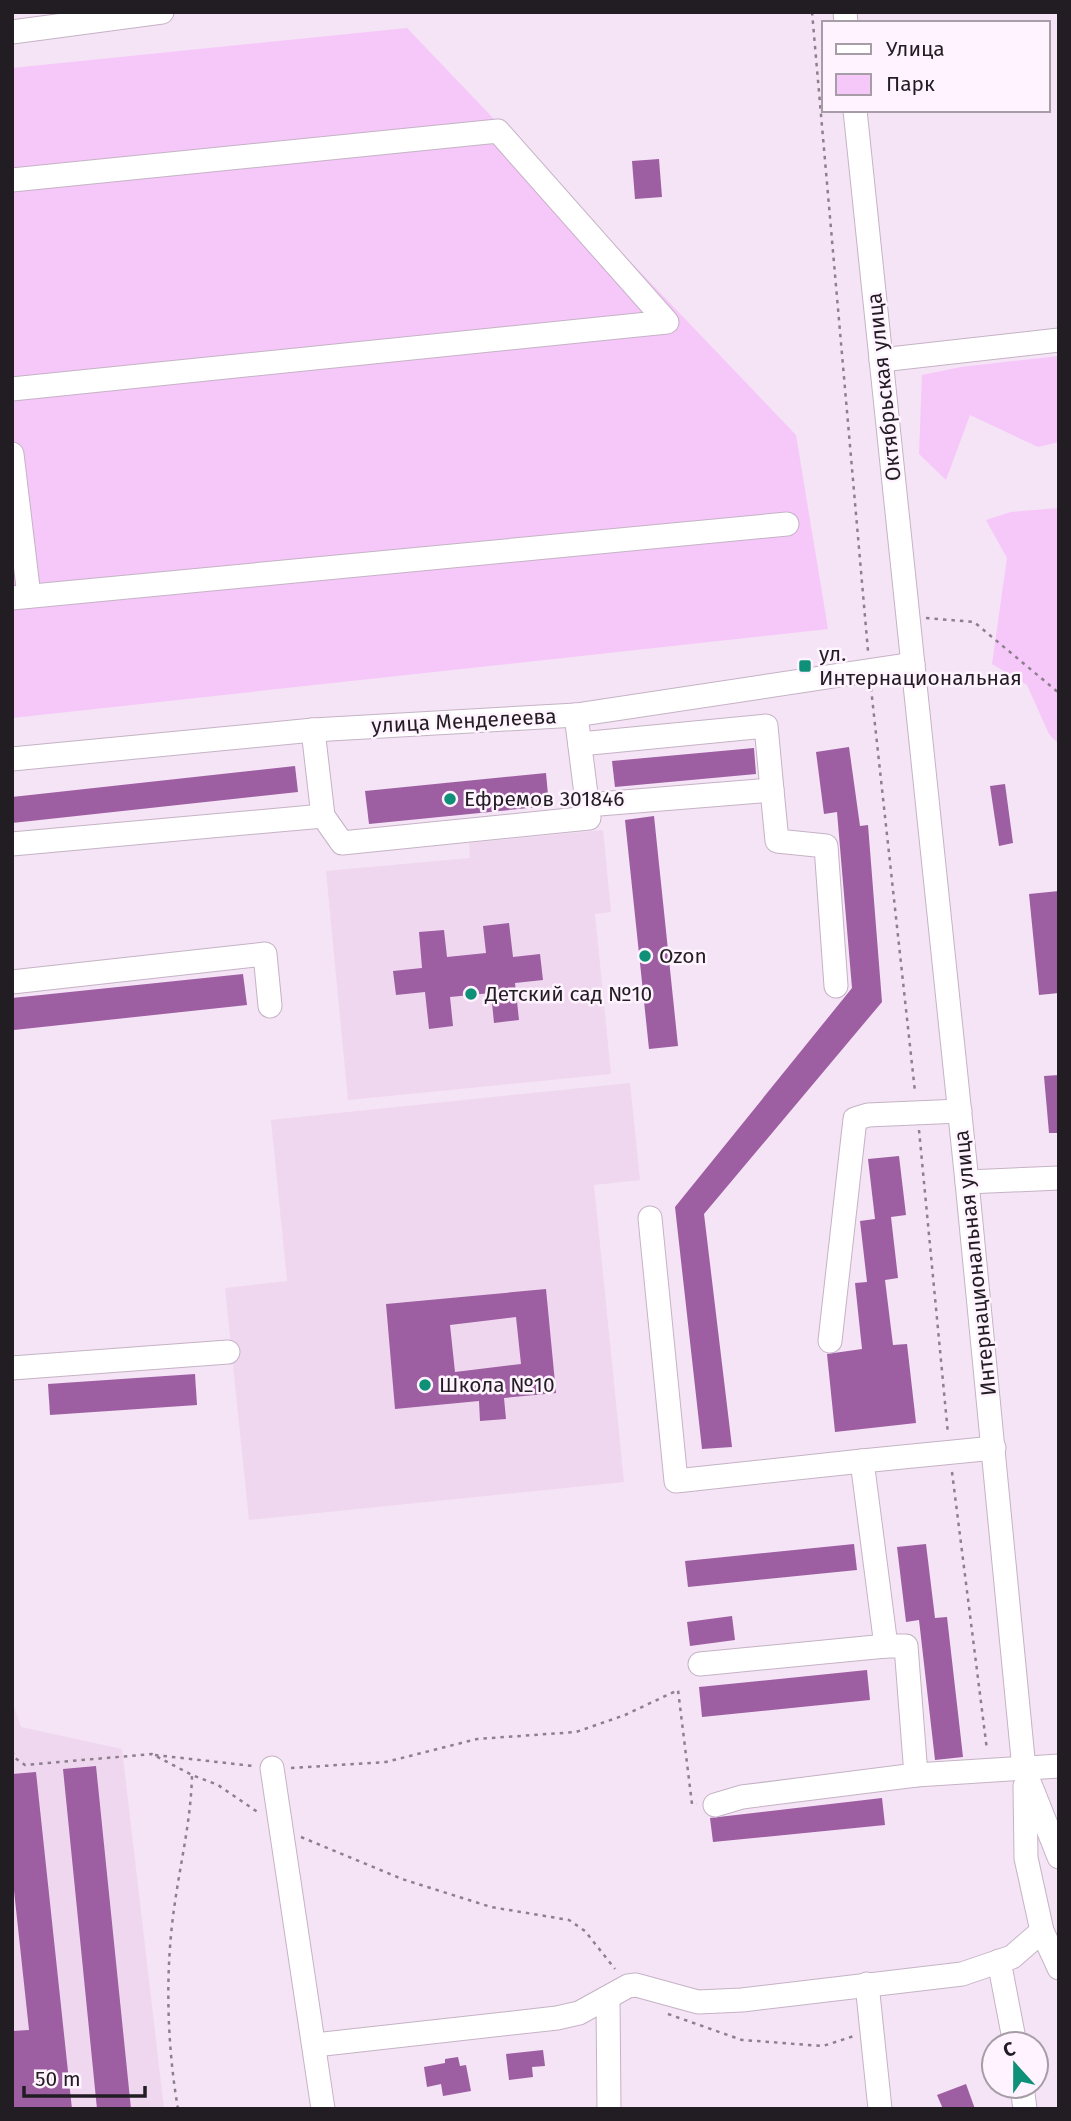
<svg xmlns="http://www.w3.org/2000/svg" width="1071" height="2121" viewBox="0 0 1071 2121" font-family="'Fira Sans',sans-serif">
  <style>
    .built { fill: #efd7f0 }
    .green { fill: #f6c7f9 }
    .building { fill: #9d5ea2; fill-rule: evenodd }
    .lines { fill: none; stroke-linecap: round; stroke-linejoin: round }
    .minor-casing { stroke: #c5b3c5; stroke-width: 25 }
    .path { stroke: #8c808d; stroke-width: 2.5; stroke-dasharray: 3.5 5; stroke-linecap: butt }
    .minor { stroke: #fff; stroke-width: 23 }
    .poi-dot { fill: #0f9078; stroke: #fef3fe; stroke-width: 2.5 }
    .labels { text-anchor: middle; dominant-baseline: central; stroke-width: 5; stroke-linejoin: round; paint-order: stroke }
    .street-label { font-size: 21px; fill: #221c23; stroke: #fef3fe }
    .poi-label { font-size: 21px; fill: #221c23; stroke: #fef3fe; text-anchor: start }
  </style>
  <rect width="100%" height="100%" fill="#f5e3f6"/>
  <g class="built">
    <polygon points="603,830 611,912 595,914 611,1074 348,1100 326,871 470,858 469,843"/>
    <polygon points="630,1083 640,1180 594,1185 624,1482 249,1520 225,1288 287,1281 271,1120"/>
    <polygon points="12,1701 21,1727 122,1749 164,2109 12,2109"/>
  </g>
  <g class="green">
    <polygon points="407,28 796,435 828,629 12,718 12,68"/>
    <polygon points="1059,356 1059,442 1038,447 970,415 946,480 919,454 922,375 961,367"/>
    <polygon points="1059,508 1059,744 1049,734 1027,685 992,664 1007,558 986,520 1011,512"/>
  </g>
  <g class="building">
    <polygon points="659,159 662,197 635,199 632,161"/>
    <polygon points="849,747 860,826 868,825 882,1002 704,1214 732,1447 702,1449 675,1207 852,988 837,812 824,814 816,752"/>
    <polygon points="754,748 756,774 615,787 612,761"/>
    <polygon points="295,766 298,792 12,823 12,797"/>
    <polygon points="546,773 549,806 369,824 365,791"/>
    <polygon points="1005,784 1013,843 999,846 990,786"/>
    <polygon points="654,816 678,1046 649,1049 625,820"/>
    <polygon points="1059,891 1059,993 1039,995 1029,894"/>
    <polygon points="509,923 513,957 540,954 543,980 515,983 519,1020 494,1023 491,993 450,997 453,1026 429,1029 425,992 396,995 393,971 422,968 419,932 444,930 447,957 486,953 483,926"/>
    <polygon points="243,974 247,1005 14,1030 12,998"/>
    <polygon points="1059,1075 1059,1133 1049,1133 1044,1076"/>
    <polygon points="899,1156 906,1215 891,1217 898,1278 885,1280 893,1345 907,1344 916,1423 835,1432 827,1354 862,1349 855,1283 867,1282 860,1221 875,1219 868,1159"/>
    <path d="M546,1289L556,1393L504,1398L506,1419L480,1421L479,1401L395,1409L386,1304ZM516,1317L521,1364L455,1372L450,1325Z"/>
    <polygon points="195,1374 197,1405 50,1415 48,1384"/>
    <polygon points="854,1544 857,1570 688,1587 685,1561"/>
    <polygon points="926,1544 935,1618 947,1617 963,1757 935,1760 919,1620 906,1622 897,1547"/>
    <polygon points="732,1616 735,1640 690,1646 687,1622"/>
    <polygon points="867,1670 870,1700 702,1717 699,1687"/>
    <polygon points="96,1766 131,2109 97,2109 63,1769"/>
    <polygon points="36,1772 72,2109 12,2109 12,2031 29,2030 12,1872 12,1774"/>
    <polygon points="882,1798 885,1825 713,1842 710,1818"/>
    <polygon points="543,2050 545,2066 532,2067 533,2077 509,2080 506,2054"/>
    <polygon points="458,2057 460,2066 466,2065 471,2091 443,2096 441,2084 427,2087 424,2067 445,2063 445,2059"/>
    <polygon points="966,2084 975,2109 943,2109 937,2095"/>
  </g>
  <g class="lines">
    <defs>
      <g id="minor">
        <polyline points="845,12 846,23"/>
        <polyline points="12,32 162,12"/>
        <polyline points="855,110 967,1182 1024,1769 1059,1857"/>
        <polyline points="12,180 498,131 667,322 12,389"/>
        <polyline points="881,360 1059,340"/>
        <polyline points="12,454 29,596"/>
        <polyline points="12,598 787,524"/>
        <polyline points="313,730 323,816 342,843 589,818 576,715"/>
        <polyline points="580,744 766,726 772,790 587,805"/>
        <polyline points="12,759 313,730 576,715 913,664"/>
        <polyline points="772,790 777,841 826,846 836,986"/>
        <polyline points="12,844 323,816"/>
        <polyline points="12,982 265,954 270,1006"/>
        <polyline points="967,1182 1059,1178"/>
        <polyline points="650,1218 676,1481 862,1461"/>
        <polyline points="830,1341 855,1119 868,1115 960,1111"/>
        <polyline points="12,1368 228,1352"/>
        <polyline points="700,1664 886,1646"/>
        <polyline points="272,1768 323,2109"/>
        <polyline points="916,1775 906,1646 886,1646 862,1461 994,1448"/>
        <polyline points="715,1805 742,1797 916,1775 1059,1766"/>
        <polyline points="1042,1931 1059,1968"/>
        <polyline points="999,1961 1015,2044"/>
        <polyline points="867,1984 880,2109"/>
        <polyline points="608,1998 609,2109"/>
        <polyline points="315,2045 557,2018 579,2013 628,1986 636,1985 698,2002 742,2000 962,1974 1012,1957 1042,1931 1026,1858 1025,1786"/>
        <polyline points="1022,2086 1025,2109"/>
      </g>
    </defs>
    <use href="#minor" class="minor-casing"/>
    <g class="path">
      <polyline points="812,12 868,651"/>
      <polyline points="926,618 974,622 1059,693"/>
      <polyline points="871,688 915,1092"/>
      <polyline points="919,1130 948,1434"/>
      <polyline points="952,1472 987,1750"/>
      <polyline points="12,1751 15,1758 25,1765 152,1754 192,1775 218,1785 259,1813"/>
      <polyline points="155,1755 253,1766"/>
      <polyline points="291,1768 386,1762 477,1739 576,1732 625,1715 678,1690 692,1804 697,1804"/>
      <polyline points="301,1837 402,1879 491,1907 569,1920 585,1931 615,1969"/>
      <polyline points="668,2014 742,2040 823,2046 854,2036"/>
      <path d="M178,2109C167,2045 165,1973 174,1909C180,1864 191,1821 192,1775"/>
    </g>
    <use href="#minor" class="minor"/>
  </g>
  <g class="poi-dot">
    <rect x="798" y="659" width="14" height="14" rx="3.5"/>
    <circle cx="450" cy="799" r="7"/>
    <circle cx="645" cy="956" r="7"/>
    <circle cx="471" cy="994" r="7"/>
    <circle cx="425" cy="1385" r="7"/>
  </g>
  <g class="labels">
    <g class="street-label">
      <text transform="translate(884 387) rotate(-96)">Октябрьская улица</text>
      <text transform="translate(464 721) rotate(-3)">улица Менделеева</text>
      <text transform="translate(975 1263) rotate(-96)">Интернациональная улица</text>
    </g>
    <g class="poi-label">
      <text x="819" y="654">ул.<tspan x="819" dy="24">Интернациональная</tspan></text>
      <text x="464" y="799">Ефремов 301846</text>
      <text x="659" y="956">Ozon</text>
      <text x="485" y="994">Детский сад №10</text>
      <text x="439" y="1385">Школа №10</text>
    </g>
  </g>
  <rect width="1071" height="2121" fill="none" stroke="#221c23" stroke-width="28"/>
  <rect x="822" y="21" width="228" height="91" fill="#fef3fe" stroke="#a69da6" stroke-width="2"/>
  <rect x="836" y="44" width="35" height="10" fill="#ffffff" stroke="#a69da6" stroke-width="2"/>
  <text x="886" y="56" font-size="21" fill="#221c23">Улица</text>
  <rect x="836" y="74" width="35" height="21" fill="#f6c7f9" stroke="#a69da6" stroke-width="2"/>
  <text x="886" y="91" font-size="21" fill="#221c23">Парк</text>
  <g transform="translate(1015 2065) rotate(339)"><circle r="33" fill="#fef3fe" stroke="#a69da6" stroke-width="2"/>
  <path d="M0-5L12 26L0 18L-12 26Z" fill="#0f9078"/>
  <text y="-10" font-size="19" font-weight="bold" text-anchor="middle" fill="#221c23">С</text>
  </g>
  <path d="M24 2086v10h121v-10" fill="none" stroke="#221c23" stroke-width="3.5"/>
  <text x="35" y="2086" font-size="21" fill="#221c23" stroke="#fef3fe" stroke-width="5" paint-order="stroke">50 m</text>
</svg>
